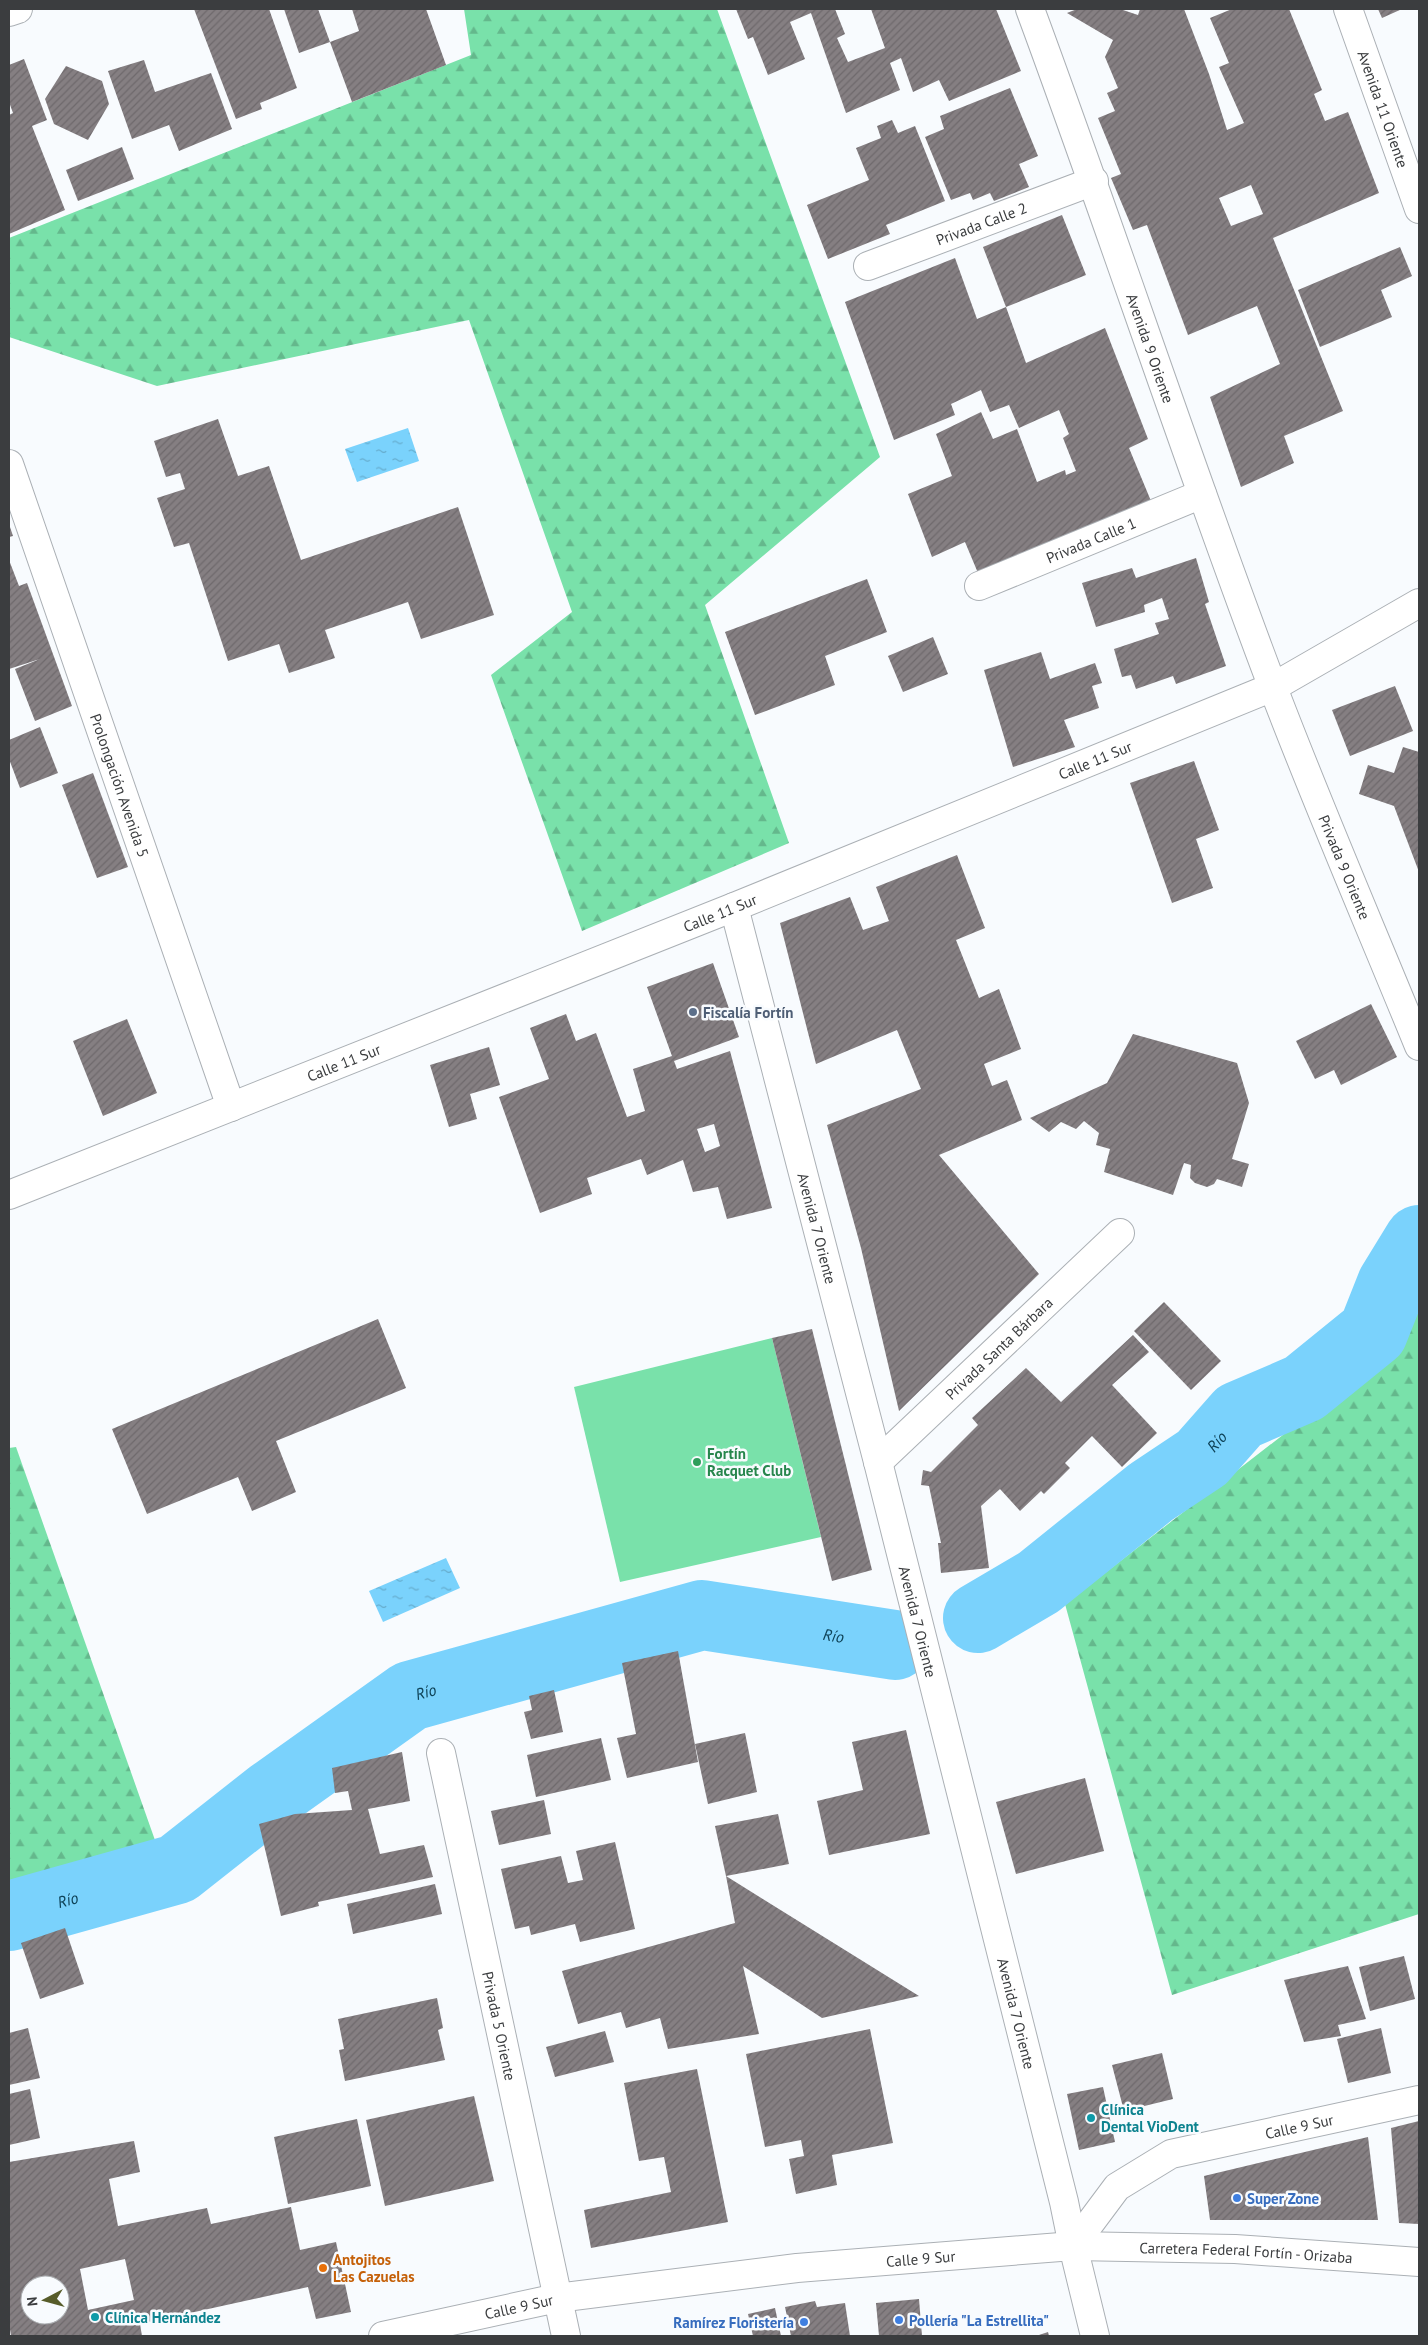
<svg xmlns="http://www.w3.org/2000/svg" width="1428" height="2345" viewBox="0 0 1428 2345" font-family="'PT Sans',sans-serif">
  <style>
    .grass { fill: #79e1aa }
    .forest { fill: url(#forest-firs) }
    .water { fill: url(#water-ripples) }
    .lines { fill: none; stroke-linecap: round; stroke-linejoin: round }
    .river { stroke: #7ad2fc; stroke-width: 70 }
    .building { fill: url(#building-hatch); fill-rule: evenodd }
    .street-casing { stroke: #abb0b5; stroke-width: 30 }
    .primary-casing { stroke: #abb0b5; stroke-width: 30 }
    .street { stroke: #fff; stroke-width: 28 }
    .primary { stroke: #fff; stroke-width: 28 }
    .service-dot { fill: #5c6f8a; stroke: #f8fbfe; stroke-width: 2 }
    .leisure-dot { fill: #2e9e5b; stroke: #f8fbfe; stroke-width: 2 }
    .culture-dot { fill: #0f9aa8; stroke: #f8fbfe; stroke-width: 2 }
    .shop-dot { fill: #3f7fe0; stroke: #f8fbfe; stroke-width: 2 }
    .food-dot { fill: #e8710a; stroke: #f8fbfe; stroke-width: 2 }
    .labels { text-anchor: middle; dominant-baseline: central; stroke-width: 5; stroke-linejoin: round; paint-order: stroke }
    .street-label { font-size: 15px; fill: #3b3d3f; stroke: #f8fbfe }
    .service-label { font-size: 15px; font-weight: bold; fill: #4e5e75; stroke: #f8fbfe; text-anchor: start }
    .leisure-label { font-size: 15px; font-weight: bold; fill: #27864d; stroke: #f8fbfe; text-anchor: start }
    .culture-label { font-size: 15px; font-weight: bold; fill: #0d838f; stroke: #f8fbfe; text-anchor: start }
    .shop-label { font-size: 15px; font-weight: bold; fill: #366cbe; stroke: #f8fbfe; text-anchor: start }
    .food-label { font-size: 15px; font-weight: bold; fill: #c56008; stroke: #f8fbfe; text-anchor: start }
    .water-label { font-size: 16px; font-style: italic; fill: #0e4257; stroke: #f8fbfe }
  </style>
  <defs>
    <pattern id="forest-firs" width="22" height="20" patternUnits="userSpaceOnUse" patternTransform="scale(1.25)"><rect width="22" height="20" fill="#79e1aa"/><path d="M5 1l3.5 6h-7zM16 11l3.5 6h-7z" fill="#64b88c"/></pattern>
    <pattern id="water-ripples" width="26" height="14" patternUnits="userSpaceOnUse" patternTransform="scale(1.25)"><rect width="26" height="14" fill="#7ad2fc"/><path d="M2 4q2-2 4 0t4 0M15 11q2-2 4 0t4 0" fill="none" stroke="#65accd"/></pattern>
    <pattern id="building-hatch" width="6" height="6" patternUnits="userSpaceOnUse" patternTransform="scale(1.25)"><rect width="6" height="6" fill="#857f82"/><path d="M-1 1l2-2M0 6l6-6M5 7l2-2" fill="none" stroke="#6e696c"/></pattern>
  </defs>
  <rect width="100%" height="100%" fill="#f8fbfe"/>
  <polygon class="grass" points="772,1338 821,1537 620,1582 574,1387"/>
  <g class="forest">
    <polygon points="464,9 717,9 880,457 705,605 789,843 582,931 491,675 572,612 469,320 157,386 9,337 9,238 471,55"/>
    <polygon points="1419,1306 1419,1914 1172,1995 1065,1604 1391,1351"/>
    <polygon points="16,1447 156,1843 9,1884 9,1448"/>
  </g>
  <g class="water">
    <polygon points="408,428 419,461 357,482 345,449"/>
    <polygon points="446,1558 460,1588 383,1622 369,1591"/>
  </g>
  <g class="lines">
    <g class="river">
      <path id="s1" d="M978,1618L1039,1582L1151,1492L1202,1458L1239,1416L1304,1388L1373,1332L1392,1284L1419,1240"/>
      <path id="s2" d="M9,1916L177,1869L271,1795L410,1696L702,1615L895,1645"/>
    </g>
  </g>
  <g class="building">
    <polygon points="194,9 269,9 297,88 260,103 262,109 236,119"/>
    <polygon points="284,9 318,9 330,42 299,53"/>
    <polygon points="352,9 426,9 446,65 352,102 330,42 359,31"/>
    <polygon points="736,9 835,9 845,34 837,38 848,62 885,48 871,9 996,9 1021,71 949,101 939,80 913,92 901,58 890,63 900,90 846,113 811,13 790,22 805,59 768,75 753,37 748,39"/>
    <path d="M1077,9H1120L1138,15L1140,9H1184L1209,74L1227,130L1244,123L1219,67L1229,63L1210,18L1232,9H1289L1322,90L1314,94L1325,121L1348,112L1379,193L1273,238L1343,411L1284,436L1294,463L1241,487L1210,397L1280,364L1257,306L1188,335L1147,225L1133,230L1111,178L1121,174L1098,118L1115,111L1107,93L1118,88L1105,57L1113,40L1067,13ZM1251,185L1263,214L1231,226L1219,198Z"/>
    <polygon points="1378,9 1402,9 1382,18"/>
    <polygon points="24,59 47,120 32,126 65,210 9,234 9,115 13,113 9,102 9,65"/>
    <polygon points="144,60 155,92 211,73 232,129 179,151 169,125 132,139 108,71"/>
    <polygon points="66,66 102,81 109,104 88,140 54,124 45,99"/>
    <polygon points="1010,88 1038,156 1019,164 1029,187 994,201 990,193 973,200 970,193 951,200 925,137 944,129 940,116"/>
    <polygon points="892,120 898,133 915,126 945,201 886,225 890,234 828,259 807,205 869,180 856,148 881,138 877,126"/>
    <polygon points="122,147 134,179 78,201 66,170"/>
    <polygon points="1062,215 1086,275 1006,307 983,247"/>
    <polygon points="1400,247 1412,276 1381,290 1392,317 1320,347 1298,290"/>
    <polygon points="955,258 977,319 1006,307 1026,363 1105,328 1148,439 1129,448 1151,501 978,573 965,542 932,557 908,494 952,476 936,434 981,412 993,439 1017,429 1037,482 1065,470 1066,475 1076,471 1063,438 1069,434 1059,410 1019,428 1009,405 990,412 981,390 951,404 955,415 894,440 845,302"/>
    <polygon points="218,419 238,476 269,466 301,560 458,507 494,615 421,639 408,602 325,630 335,658 289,673 279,644 228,661 189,543 174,547 157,498 185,489 180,473 166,477 154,441"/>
    <polygon points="9,524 13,536 9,537"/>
    <polygon points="1196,558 1209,602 1205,604 1226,666 1176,684 1173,676 1136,689 1131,675 1122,677 1114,649 1159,634 1155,623 1169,619 1162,598 1144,605 1145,612 1096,627 1082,583 1132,568 1136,578"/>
    <polygon points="9,560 19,586 27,583 72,706 35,721 15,669 40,659 9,669"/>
    <polygon points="867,579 887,632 825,656 835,685 755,715 725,632"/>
    <polygon points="933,637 948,674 903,692 888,656"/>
    <polygon points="1041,652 1050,679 1095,663 1102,683 1092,686 1099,708 1064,720 1075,747 1013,767 984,670"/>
    <polygon points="1395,686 1413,731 1350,756 1332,710"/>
    <polygon points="40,727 58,773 20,788 9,759 9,740"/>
    <polygon points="1403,747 1419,752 1419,872 1394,806 1359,794 1368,765 1394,773"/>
    <polygon points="1194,761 1219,830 1196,839 1213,888 1172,903 1130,783"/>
    <polygon points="93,773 128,867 97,878 62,785"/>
    <polygon points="957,855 985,928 956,940 979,998 999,989 1021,1049 984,1064 992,1086 1007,1080 1022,1120 939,1155 1039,1274 899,1411 861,1248 827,1125 921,1089 897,1030 816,1064 780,923 850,897 863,930 889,921 876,887"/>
    <path d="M713,963L739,1037L674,1061L677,1069L730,1051L772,1208L727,1219L718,1187L693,1192L683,1160L647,1175L641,1159L587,1178L592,1194L540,1213L499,1097L549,1079L530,1028L566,1014L576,1041L596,1033L627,1117L645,1111L633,1069L672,1056L647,987ZM714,1124L720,1146L705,1152L697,1129Z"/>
    <polygon points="1371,1004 1397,1057 1341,1085 1334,1070 1315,1079 1296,1041"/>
    <polygon points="127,1019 157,1093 103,1116 73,1041"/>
    <polygon points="1133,1034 1237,1063 1249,1103 1232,1159 1249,1164 1242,1187 1217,1179 1214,1184 1207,1187 1195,1183 1190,1178 1191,1165 1184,1163 1173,1195 1104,1172 1110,1149 1096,1145 1099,1133 1084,1121 1076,1129 1061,1122 1049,1132 1030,1118 1107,1083"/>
    <polygon points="489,1047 500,1085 470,1094 477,1119 449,1127 430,1065"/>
    <polygon points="1164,1302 1221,1361 1191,1390 1134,1331"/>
    <polygon points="378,1319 406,1388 276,1441 296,1492 252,1511 238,1477 147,1514 112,1429"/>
    <polygon points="812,1329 872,1570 832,1581 772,1338"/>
    <polygon points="1133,1335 1149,1352 1112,1385 1157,1433 1122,1467 1092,1436 1065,1463 1070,1468 1044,1494 1041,1491 1020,1511 1000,1489 981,1506 989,1568 941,1573 938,1543 941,1543 929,1486 921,1485 923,1470 931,1472 978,1425 972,1418 1026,1368 1061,1402"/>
    <polygon points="678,1651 698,1762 627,1778 617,1738 636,1734 622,1663"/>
    <polygon points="554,1690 563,1732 531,1739 524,1712 532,1710 529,1696"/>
    <polygon points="906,1730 930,1834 829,1855 817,1801 863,1790 852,1742"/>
    <polygon points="745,1733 757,1792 708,1804 695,1744"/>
    <polygon points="601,1738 611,1780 536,1797 527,1755"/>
    <polygon points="402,1752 410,1801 368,1809 380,1854 424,1845 433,1877 318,1902 319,1906 281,1916 259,1824 295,1814 352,1810 348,1791 335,1793 332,1768"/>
    <polygon points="1085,1778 1104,1851 1016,1874 996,1802"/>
    <polygon points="544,1800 551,1834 499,1845 491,1811"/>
    <polygon points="778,1814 789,1864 726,1876 715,1826"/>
    <polygon points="615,1842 635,1929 580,1942 575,1924 531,1935 529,1926 515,1929 501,1869 561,1856 568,1883 583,1880 576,1851"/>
    <polygon points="726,1876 919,1996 822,2018 743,1966 759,2034 668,2049 660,2018 626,2028 621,2012 578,2024 562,1971 735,1923"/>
    <polygon points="435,1884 442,1914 353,1934 347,1904"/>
    <polygon points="65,1928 84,1984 40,1999 21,1943"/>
    <polygon points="1404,1956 1415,1999 1370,2011 1359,1967"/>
    <polygon points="1348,1966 1366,2019 1338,2025 1341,2036 1304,2042 1284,1980"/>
    <polygon points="437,1998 443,2028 438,2030 445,2060 345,2081 339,2050 344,2049 338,2019"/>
    <polygon points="28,2028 40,2078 9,2085 9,2033"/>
    <polygon points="1381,2028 1391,2073 1348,2083 1337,2039"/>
    <polygon points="870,2029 893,2143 832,2155 837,2185 796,2194 789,2159 804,2156 801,2140 765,2147 746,2054"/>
    <polygon points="605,2031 614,2062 555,2077 546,2047"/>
    <polygon points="1162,2053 1173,2099 1124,2111 1112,2065"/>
    <polygon points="697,2069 728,2222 591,2248 584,2210 671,2192 664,2157 639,2161 624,2083"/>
    <polygon points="1103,2087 1115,2142 1079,2150 1067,2094"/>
    <polygon points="30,2089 40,2138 9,2145 9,2094"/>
    <polygon points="474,2096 494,2181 385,2206 366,2120"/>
    <polygon points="357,2119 371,2186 288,2204 274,2137"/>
    <polygon points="1419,2121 1419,2224 1399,2223 1391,2128"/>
    <polygon points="1368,2137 1378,2220 1210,2220 1204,2176"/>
    <path d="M134,2141L140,2172L109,2179L118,2226L207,2208L211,2224L291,2207L300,2250L336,2242L351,2312L316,2319L308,2287L140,2324L142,2336H11L9,2323V2162ZM125,2259L134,2300L88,2310L80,2269ZM30,2285H60V2315H30Z"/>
    <polygon points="919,2299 922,2336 879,2336 876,2303"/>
    <polygon points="815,2301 817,2307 845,2303 850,2336 791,2336 785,2307"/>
    <polygon points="775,2308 781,2336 753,2336 748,2314"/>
    <polygon points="1048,2332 1049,2336 1036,2336"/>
  </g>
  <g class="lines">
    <defs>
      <g id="street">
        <path id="s3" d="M1030,9C1113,233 1187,461 1272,685C1318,806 1370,926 1419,1046"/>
        <path id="s4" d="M1348,9L1419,209"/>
        <polyline points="9,12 18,9"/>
        <path id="s5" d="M868,266L1094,181"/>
        <path id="s6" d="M9,464L231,1107"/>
        <path id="s7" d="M979,586L1202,494"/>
        <path id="s8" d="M734,907L878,1462L1064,2202L1073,2246L1095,2336"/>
        <path id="s9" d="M9,1195L734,907L1273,687L1419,603"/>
        <path id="s10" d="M878,1462L1120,1233"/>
        <path id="s11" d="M441,1753L566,2336"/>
        <path id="s12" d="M1073,2246L1117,2187L1171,2154L1419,2100"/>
      </g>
      <g id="primary">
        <path id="s13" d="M383,2336L557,2298L797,2268L1073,2246L1235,2249L1419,2262"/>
      </g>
    </defs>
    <use href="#street" class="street-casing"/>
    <use href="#primary" class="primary-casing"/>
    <use href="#street" class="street"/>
    <use href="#primary" class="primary"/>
  </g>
  <circle class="service-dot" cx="693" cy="1012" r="5"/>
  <circle class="leisure-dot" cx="697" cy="1462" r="5"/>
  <g class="culture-dot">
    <circle cx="1091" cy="2118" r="5"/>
    <circle cx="95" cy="2317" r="5"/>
  </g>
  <g class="shop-dot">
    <circle cx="1237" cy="2198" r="5"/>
    <circle cx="899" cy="2320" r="5"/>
    <circle cx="804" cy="2322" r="5"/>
  </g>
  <circle class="food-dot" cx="323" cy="2268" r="5"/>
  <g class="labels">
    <g class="street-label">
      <text stroke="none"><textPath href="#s4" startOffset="106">Avenida 11 Oriente</textPath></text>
      <text stroke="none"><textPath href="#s5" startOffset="121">Privada Calle 2</textPath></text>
      <text stroke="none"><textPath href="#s3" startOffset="360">Avenida 9 Oriente</textPath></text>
      <text stroke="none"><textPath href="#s7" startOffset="121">Privada Calle 1</textPath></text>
      <text stroke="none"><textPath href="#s9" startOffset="1170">Calle 11 Sur</textPath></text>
      <text stroke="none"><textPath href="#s6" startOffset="340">Prolongación Avenida 5</textPath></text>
      <text stroke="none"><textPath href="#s3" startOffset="914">Privada 9 Oriente</textPath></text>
      <text stroke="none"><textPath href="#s9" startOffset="765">Calle 11 Sur</textPath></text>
      <text stroke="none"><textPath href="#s9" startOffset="360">Calle 11 Sur</textPath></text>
      <text stroke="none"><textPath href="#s8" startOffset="332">Avenida 7 Oriente</textPath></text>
      <text stroke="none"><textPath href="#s10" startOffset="166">Privada Santa Bárbara</textPath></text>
      <text stroke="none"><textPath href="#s8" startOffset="738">Avenida 7 Oriente</textPath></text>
      <text stroke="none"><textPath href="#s8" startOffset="1142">Avenida 7 Oriente</textPath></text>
      <text stroke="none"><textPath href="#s11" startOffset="279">Privada 5 Oriente</textPath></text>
      <text stroke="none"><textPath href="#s12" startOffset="268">Calle 9 Sur</textPath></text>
      <text stroke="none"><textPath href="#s13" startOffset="870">Carretera Federal Fortín - Orizaba</textPath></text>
      <text stroke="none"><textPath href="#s13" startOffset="544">Calle 9 Sur</textPath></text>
      <text stroke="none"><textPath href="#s13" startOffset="139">Calle 9 Sur</textPath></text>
    </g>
    <g class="service-label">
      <text x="703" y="1012">Fiscalía Fortín</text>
    </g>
    <g class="leisure-label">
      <text x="707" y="1453">Fortín<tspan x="707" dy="17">Racquet Club</tspan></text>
    </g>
    <g class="culture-label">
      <text x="1101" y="2109">Clínica<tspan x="1101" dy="17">Dental VioDent</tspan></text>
      <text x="105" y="2317">Clínica Hernández</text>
    </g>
    <g class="shop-label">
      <text x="1247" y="2198">Super Zone</text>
      <text x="909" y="2320">Pollería "La Estrellita"</text>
      <text x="794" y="2322" text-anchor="end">Ramírez Floristería</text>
    </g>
    <g class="food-label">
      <text x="333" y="2259">Antojitos<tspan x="333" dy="17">Las Cazuelas</tspan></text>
    </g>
    <g class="water-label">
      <text stroke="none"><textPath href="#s1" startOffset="298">Río</textPath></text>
      <text stroke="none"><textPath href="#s2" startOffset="901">Río</textPath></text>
      <text stroke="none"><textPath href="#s2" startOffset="481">Río</textPath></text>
      <text stroke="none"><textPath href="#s2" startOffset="61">Río</textPath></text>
    </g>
  </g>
  <rect width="1428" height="2345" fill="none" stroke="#3b3d3f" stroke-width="20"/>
  <g transform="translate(45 2300) rotate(264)"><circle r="24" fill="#f8fbfe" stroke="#acafb2"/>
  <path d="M0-4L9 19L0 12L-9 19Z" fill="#575c2a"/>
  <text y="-8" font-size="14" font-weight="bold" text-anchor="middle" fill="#3b3d3f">N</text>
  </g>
</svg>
